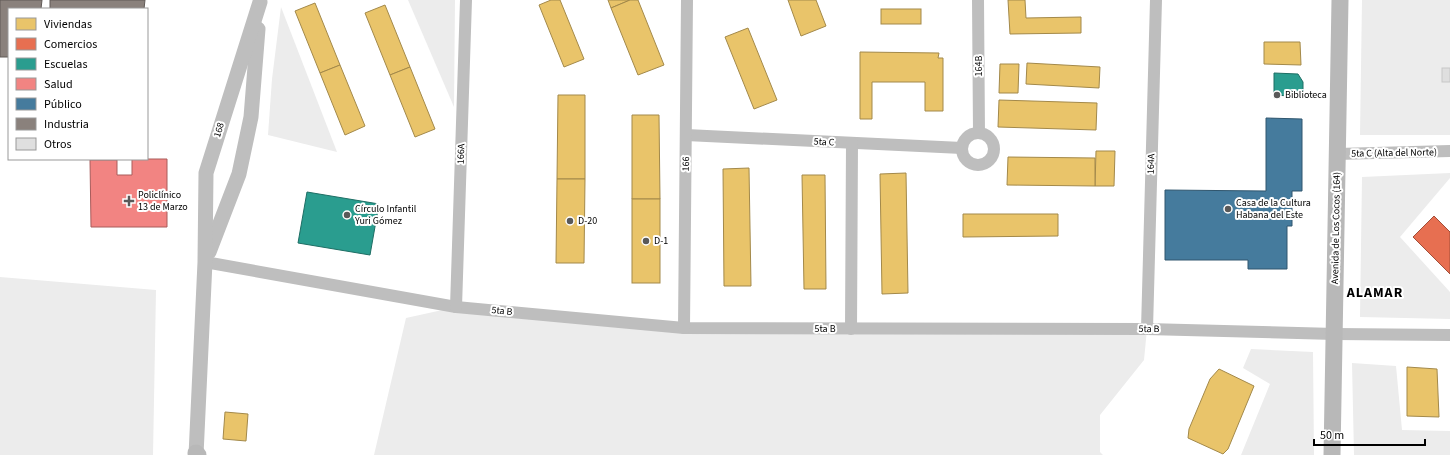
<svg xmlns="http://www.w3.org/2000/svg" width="1450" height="455" viewBox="0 0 1450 455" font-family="'Source Sans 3',sans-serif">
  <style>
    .green { fill: #ececec }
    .homes { fill: #e9c46a; stroke: #a3894a }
    .shops { fill: #e76f51; stroke: #a24e39 }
    .schools { fill: #2a9d8f; stroke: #1d6e64 }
    .health { fill: #f28482; stroke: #a95c5b }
    .public { fill: #457b9d; stroke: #30566e }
    .industry { fill: #8a817c; stroke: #615a57 }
    .building { fill: #dfdfdf; stroke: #c7c7c7 }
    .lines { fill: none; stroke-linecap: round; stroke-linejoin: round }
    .minor { stroke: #bebebe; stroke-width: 12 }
    .tertiary { stroke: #bebebe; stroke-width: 15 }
    .secondary { stroke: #b8b8b8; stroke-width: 17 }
    .poi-dot { fill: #595959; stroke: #fff; stroke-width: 1.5 }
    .labels { text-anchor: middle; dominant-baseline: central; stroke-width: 4; stroke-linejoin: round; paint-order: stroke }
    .street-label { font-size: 10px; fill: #000; stroke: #fff }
    .poi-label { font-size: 10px; fill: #000; stroke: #fff; text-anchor: start }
    .district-label { font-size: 14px; font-weight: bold; letter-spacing: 1px; fill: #000; stroke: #fff }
  </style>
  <rect width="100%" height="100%" fill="#fff"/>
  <g class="green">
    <polygon points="408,0 455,0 454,107"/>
    <polygon points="1362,0 1450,0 1450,135 1360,135"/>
    <polygon points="281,7 337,152 268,135 272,79"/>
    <polygon points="1450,173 1450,178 1400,237 1450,292 1450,319 1360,317 1362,177"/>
    <polygon points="0,277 156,290 153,455 0,455"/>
    <polygon points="456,307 684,328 1147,329 1144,360 1100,415 1100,452 1103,455 374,455 406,318"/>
    <polygon points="1251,349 1313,352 1314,455 1241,455 1270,384 1243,368"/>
    <polygon points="1352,363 1396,366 1402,430 1450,431 1450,455 1354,455"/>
  </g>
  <g class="homes">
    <polygon points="551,0 560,0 584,59 564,67 539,5"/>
    <polygon points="608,0 630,0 611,8"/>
    <polygon points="630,0 638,0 664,65 638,75 611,8"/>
    <polygon points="788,0 816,0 826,26 801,36"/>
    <polygon points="1008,0 1025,0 1026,18 1081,17 1081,33 1010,34"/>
    <polygon points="315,3 340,65 320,73 295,11"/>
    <polygon points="385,5 410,67 390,75 365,13"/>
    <rect x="881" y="9" width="40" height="15"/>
    <polygon points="748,28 777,100 754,109 725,37"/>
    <polygon points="1264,42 1300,42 1301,65 1264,64"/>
    <polygon points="860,52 939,53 938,58 943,58 943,111 925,111 925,82 872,82 872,119 860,119"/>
    <polygon points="1027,63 1100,67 1099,88 1026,84"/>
    <polygon points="1000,64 1019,64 1018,93 999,93"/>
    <polygon points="340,65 365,126 345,135 320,73"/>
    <polygon points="410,67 435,129 415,137 390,75"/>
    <polygon points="558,95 585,95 585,179 557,179"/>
    <polygon points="999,100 1097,103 1096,130 998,127"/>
    <polygon points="632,115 659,115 660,199 632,199"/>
    <polygon points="1096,151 1115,151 1114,186 1095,186"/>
    <polygon points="1008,157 1095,158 1095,186 1007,185"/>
    <polygon points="749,168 751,286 724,286 723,169"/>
    <polygon points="906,173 908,293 882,294 880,174"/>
    <polygon points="802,175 825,175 826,289 804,289"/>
    <polygon points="557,179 585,179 584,263 556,263"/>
    <rect x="632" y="199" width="28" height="84"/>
    <polygon points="963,214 1058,214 1058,236 963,237"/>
    <polygon points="1407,367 1437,369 1439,417 1407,416"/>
    <polygon points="1219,369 1254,386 1228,449 1223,454 1188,438 1189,429 1210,379"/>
    <polygon points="225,412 248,414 246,441 223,439"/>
  </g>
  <polygon class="shops" points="1434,216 1450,232 1450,274 1413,237"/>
  <g class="schools">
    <polygon points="1274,73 1298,74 1303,82 1303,91 1290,91 1290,96 1274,95"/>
    <polygon points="307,192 379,204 370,255 298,243"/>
  </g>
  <polygon class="health" points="132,159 167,159 167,227 91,227 90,160 117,160 117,175 132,175"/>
  <polygon class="public" points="1266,118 1302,119 1302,191 1292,191 1292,226 1287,226 1287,269 1248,269 1248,260 1165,260 1165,190 1266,191"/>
  <g class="industry">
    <polygon points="0,0 42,0 41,9 9,9 9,57 0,57"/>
    <polygon points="50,0 145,0 144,9 50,9"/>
  </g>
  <rect class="building" x="1442" y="68" width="8" height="14"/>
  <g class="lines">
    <g class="minor">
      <polyline points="978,0 979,133"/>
      <circle cx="978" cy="149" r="16"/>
      <polyline points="686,135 962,148"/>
      <polyline points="1337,154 1450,151"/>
      <polyline points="205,262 456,307 684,328 1147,329 1335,334 1450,335"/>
      <polyline points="456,307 466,0"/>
      <polyline points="684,328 687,0"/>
      <polyline points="851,329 852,143"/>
      <polyline points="1147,329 1156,0"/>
    </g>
    <g class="tertiary">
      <polyline points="209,252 239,174 251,117 258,29"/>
      <polyline points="196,455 205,262 206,173 260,2"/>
    </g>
    <g class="secondary">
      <polyline points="196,453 198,455"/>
      <polyline points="1332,455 1340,0"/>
    </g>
  </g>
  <g class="poi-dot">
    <circle cx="1277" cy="95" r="4"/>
    <path d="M127 195h4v4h4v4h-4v4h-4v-4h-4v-4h4z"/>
    <circle cx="1228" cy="209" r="4"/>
    <circle cx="347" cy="215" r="4"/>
    <circle cx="570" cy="221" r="4"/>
    <circle cx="646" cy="241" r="4"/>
  </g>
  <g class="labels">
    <g class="street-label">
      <text transform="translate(979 66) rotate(-90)">164B</text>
      <text transform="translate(219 130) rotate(-73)">168</text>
      <text transform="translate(824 142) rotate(3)">5ta C</text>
      <text transform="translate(1394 153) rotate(-1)">5ta C (Alta del Norte)</text>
      <text transform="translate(461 154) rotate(-88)">166A</text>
      <text transform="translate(686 164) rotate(-89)">166</text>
      <text transform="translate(1151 164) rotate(-88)">164A</text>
      <text transform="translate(1336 228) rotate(-89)">Avenida de Los Cocos (164)</text>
      <text transform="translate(502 311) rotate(5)">5ta B</text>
      <text x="825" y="329">5ta B</text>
      <text transform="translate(1149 329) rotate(1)">5ta B</text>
    </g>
    <g class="poi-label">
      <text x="1285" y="95">Biblioteca</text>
      <text x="138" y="195">Policlínico<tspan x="138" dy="12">13 de Marzo</tspan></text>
      <text x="1236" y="203">Casa de la Cultura<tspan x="1236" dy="12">Habana del Este</tspan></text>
      <text x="355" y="209">Círculo Infantil<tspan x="355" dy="12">Yuri Gómez</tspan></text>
      <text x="578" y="221">D-20</text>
      <text x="654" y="241">D-1</text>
    </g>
    <g class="district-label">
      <text x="1375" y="293">ALAMAR</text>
    </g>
  </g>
  <rect x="8" y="8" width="140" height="152" fill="#ffffff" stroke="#999999"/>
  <rect x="16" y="18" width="20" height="12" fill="#e9c46a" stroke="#999999"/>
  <text x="44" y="28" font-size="12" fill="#000000">Viviendas</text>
  <rect x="16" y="38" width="20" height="12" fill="#e76f51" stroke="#999999"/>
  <text x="44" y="48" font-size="12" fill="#000000">Comercios</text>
  <rect x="16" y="58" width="20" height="12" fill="#2a9d8f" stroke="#999999"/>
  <text x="44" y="68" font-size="12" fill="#000000">Escuelas</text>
  <rect x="16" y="78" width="20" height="12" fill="#f28482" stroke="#999999"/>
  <text x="44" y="88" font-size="12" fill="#000000">Salud</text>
  <rect x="16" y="98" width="20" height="12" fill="#457b9d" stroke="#999999"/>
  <text x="44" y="108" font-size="12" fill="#000000">Público</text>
  <rect x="16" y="118" width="20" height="12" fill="#8a817c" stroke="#999999"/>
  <text x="44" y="128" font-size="12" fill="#000000">Industria</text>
  <rect x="16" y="138" width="20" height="12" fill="#dfdfdf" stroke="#999999"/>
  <text x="44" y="148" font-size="12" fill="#000000">Otros</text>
  <path d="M1314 439v6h111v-6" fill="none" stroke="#000000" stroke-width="2"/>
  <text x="1320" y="439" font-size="12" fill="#000000" stroke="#ffffff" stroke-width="3" paint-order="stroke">50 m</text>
</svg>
